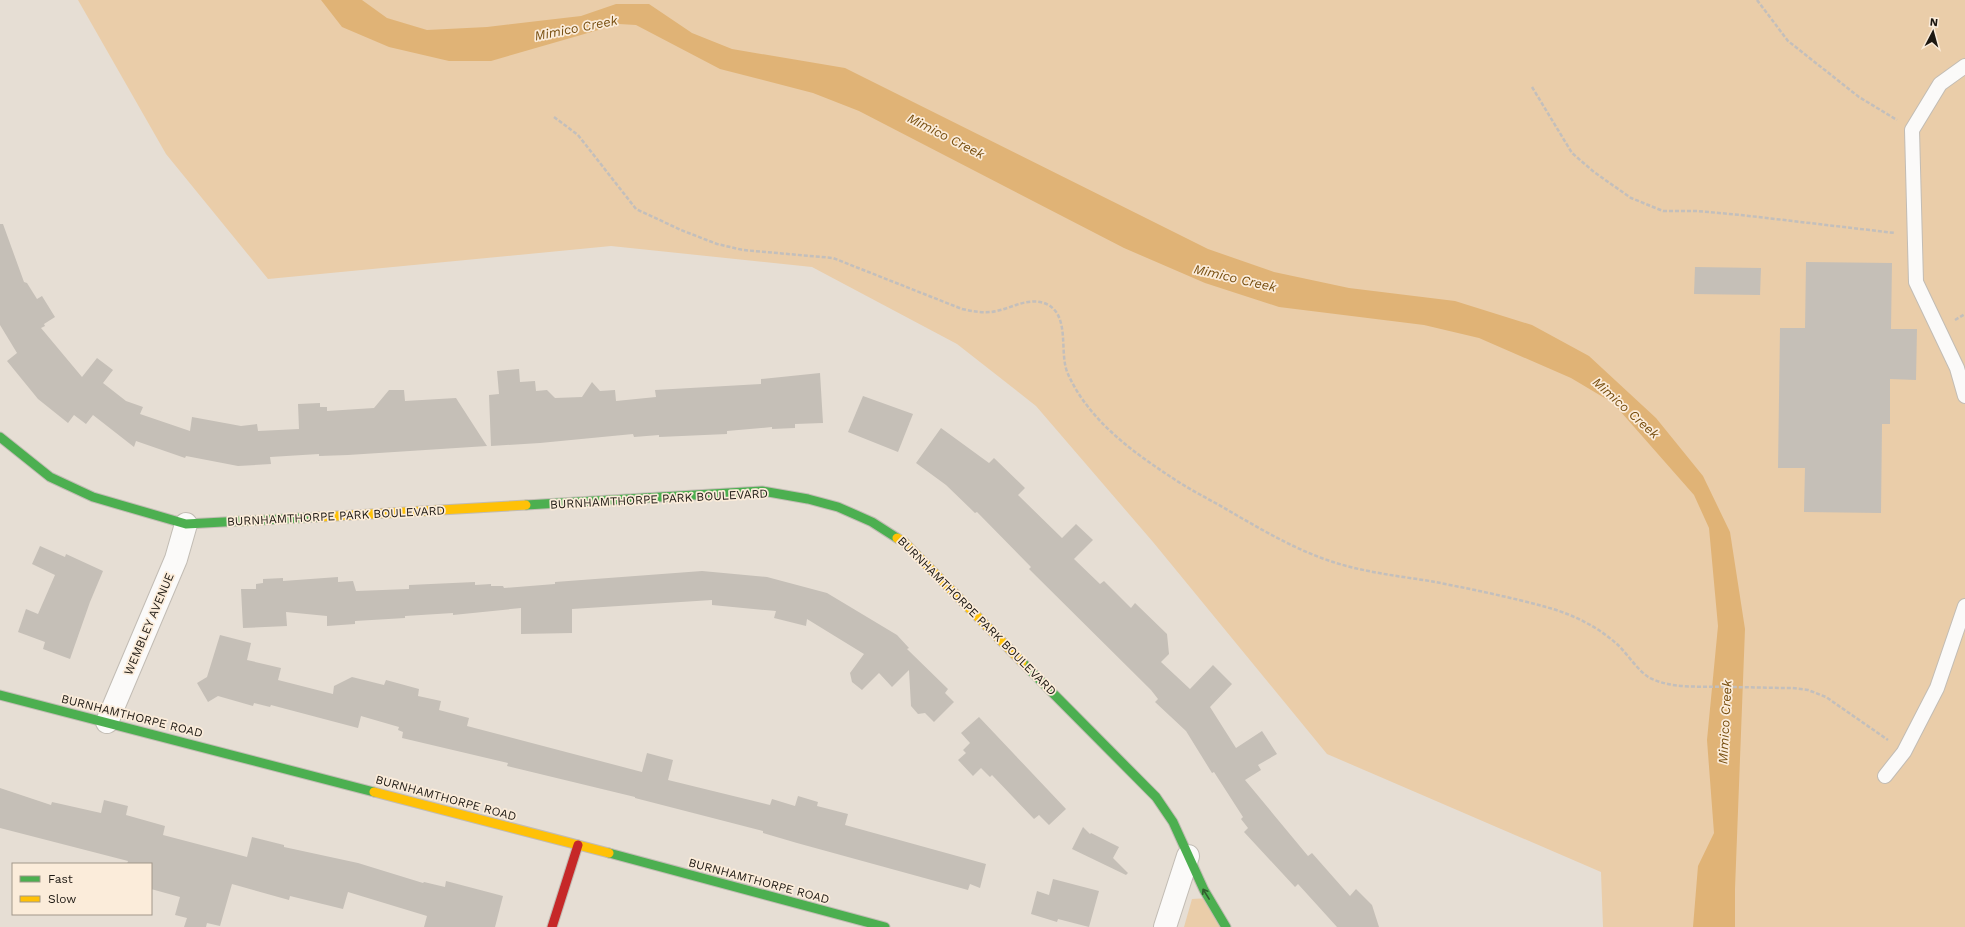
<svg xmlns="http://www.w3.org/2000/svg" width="1965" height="927" viewBox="0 0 1965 927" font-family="'Work Sans',sans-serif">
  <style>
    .green { fill: #eacda9 }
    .water { fill: #e0b376 }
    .building { fill: #c5bfb7 }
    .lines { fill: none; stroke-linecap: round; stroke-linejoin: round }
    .lane-casing { stroke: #c2bcb4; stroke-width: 16 }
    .street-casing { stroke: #c2bcb4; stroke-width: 24 }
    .fast-casing { stroke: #c2bcb4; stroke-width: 11 }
    .slow-casing { stroke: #c2bcb4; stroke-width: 11 }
    .jam-casing { stroke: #c2bcb4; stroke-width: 11 }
    .path { stroke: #c3bfbc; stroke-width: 2.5; stroke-dasharray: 4 2; stroke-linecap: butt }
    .lane { stroke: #fbfaf9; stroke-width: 14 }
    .street { stroke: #fbfaf9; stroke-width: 22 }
    .fast { stroke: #4caf50; stroke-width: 9 }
    .slow { stroke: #ffc107; stroke-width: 9 }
    .jam { stroke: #c62828; stroke-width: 9 }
    .oneway { stroke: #325c2e }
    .labels { text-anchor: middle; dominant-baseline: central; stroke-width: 3.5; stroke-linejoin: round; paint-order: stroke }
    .street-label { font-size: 12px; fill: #1d1812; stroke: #fbecda }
    .water-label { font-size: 13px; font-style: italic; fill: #774e0f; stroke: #fbecda }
  </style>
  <rect width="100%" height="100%" fill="#e6ded4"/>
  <g class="green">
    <polygon points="78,0 1965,0 1965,927 1603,927 1601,872 1327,754 1153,542 1036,406 957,344 812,267 611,246 268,279 166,154"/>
    <polygon points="1209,898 1224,927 1184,927 1192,899"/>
  </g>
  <polygon class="water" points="321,0 362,0 387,18 427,30 487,27 581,16 616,4 649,4 692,33 732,49 845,68 1208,249 1274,272 1349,288 1455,301 1532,325 1589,356 1656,418 1703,476 1730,532 1745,629 1735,889 1735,927 1693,927 1698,866 1714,833 1707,740 1718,626 1709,528 1694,495 1613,403 1571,378 1479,338 1424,325 1279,307 1205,283 1124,248 859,111 813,93 720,69 636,25 619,24 491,61 449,61 389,47 342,27"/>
  <g class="building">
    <polygon points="0,224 3,224 24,282 27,283 37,299 42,296 55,317 44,324 45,326 41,328 82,377 97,358 113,370 103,383 126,401 143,407 140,414 190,431 192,417 241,426 257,424 258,431 299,429 298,404 320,403 320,407 327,407 327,411 374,408 389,390 404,390 405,401 456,398 487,446 348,455 319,456 319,454 270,457 271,464 238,466 186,456 185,458 136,441 134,447 93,415 86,424 74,415 68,423 38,399 7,361 17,353 0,325"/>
    <polygon points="1806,262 1892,263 1891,329 1917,329 1916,380 1890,379 1890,424 1882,424 1881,513 1804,512 1805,468 1778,468 1780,328 1805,328"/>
    <polygon points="1695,267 1761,268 1760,295 1694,294"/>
    <polygon points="519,369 520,382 535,381 536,391 547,390 555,398 582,397 592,382 600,391 615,390 616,401 656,397 655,390 761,384 761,379 820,373 823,423 795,424 795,428 772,429 772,427 727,431 727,434 659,437 659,435 634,437 633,434 540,443 491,446 489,395 499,394 497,371"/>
    <polygon points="863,396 913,414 898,452 848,432"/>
    <polygon points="941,428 989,463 994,458 1025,488 1018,495 1062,538 1076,524 1093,540 1074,559 1100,584 1104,581 1131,608 1135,603 1167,634 1169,654 1161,662 1190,689 1213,665 1232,684 1210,707 1236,748 1262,731 1277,754 1258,765 1261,770 1245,780 1308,856 1312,853 1350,896 1356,889 1372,905 1379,927 1337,927 1298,884 1295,887 1244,832 1248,828 1241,819 1243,817 1214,772 1212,773 1186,731 1155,702 1158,699 1151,690 1029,569 1031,567 977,512 975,513 946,485 916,463"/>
    <polygon points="40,546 65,557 66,554 103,571 90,602 70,659 43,649 45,642 18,632 26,609 38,614 55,575 32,564"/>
    <polygon points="702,571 767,577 827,593 897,635 909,648 907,649 948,689 945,693 954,702 934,722 925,713 918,714 911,706 909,670 892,687 879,673 862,690 852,682 850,673 864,654 807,619 806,626 774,618 776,611 712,605 712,600 572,609 572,633 521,634 521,608 453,615 453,613 405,616 405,618 355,621 355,624 327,626 327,616 286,612 287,626 243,628 241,589 256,589 256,584 263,583 263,579 283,578 283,581 338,577 338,582 353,581 356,591 409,589 409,585 475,582 475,585 491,584 491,586 503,586 504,588 555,584 555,582"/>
    <polygon points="220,635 251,643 247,660 281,668 278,680 333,694 334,686 352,677 384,685 386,680 419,689 418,696 441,701 439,710 469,718 467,726 642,772 647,753 673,760 668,780 770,805 772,799 795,806 798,796 818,802 817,806 848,814 845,825 986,864 980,888 970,884 968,890 797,843 763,833 763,831 635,798 635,797 507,766 508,763 402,738 403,732 398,730 399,727 361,716 358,728 271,705 270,707 254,703 253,706 218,696 208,702 197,683 207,677"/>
    <polygon points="979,717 1066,809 1049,825 1039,815 1034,819 992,775 990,777 981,768 973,776 958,760 966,753 963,750 970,743 961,733"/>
    <polygon points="0,788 51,805 52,802 101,813 104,800 128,806 126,815 165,826 163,835 247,857 252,837 284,845 284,847 358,863 423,883 424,882 445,887 446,881 503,896 495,927 424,927 427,916 348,892 343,909 290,896 289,900 232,884 220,926 207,923 206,927 184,927 187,918 175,915 180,897 151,889 151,864 127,864 128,861 0,828"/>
    <polygon points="1083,827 1090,834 1091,833 1119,847 1113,858 1128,873 1126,875 1072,849"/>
    <polygon points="1053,879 1099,891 1089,927 1058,919 1057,922 1031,914 1037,891 1049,895"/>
  </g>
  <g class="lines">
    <defs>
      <g id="lane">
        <polyline points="1965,66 1940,84 1912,130 1916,282 1957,368 1965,396"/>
        <polyline points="1885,776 1904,752 1937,688 1965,606"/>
      </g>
      <g id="street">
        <polyline points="107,722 176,559 186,524"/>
        <polyline points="1165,927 1188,856"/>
      </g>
      <g id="fast">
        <polyline points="0,437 50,477 93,497 186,524 319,517"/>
        <polyline points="526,505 762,491 808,499 838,507 872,522 897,538"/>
        <polyline points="1022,662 1156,797 1173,822 1204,890 1226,927"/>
        <polyline points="0,695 374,792"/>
        <polyline points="609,853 885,927"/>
      </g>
      <g id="slow">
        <polyline points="319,517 526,505"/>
        <polyline points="897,538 904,542 1022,662"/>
        <polyline points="374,792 609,853"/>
      </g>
      <polyline id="jam" points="552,927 578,845"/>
    </defs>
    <use href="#lane" class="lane-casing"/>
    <use href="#street" class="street-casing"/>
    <use href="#fast" class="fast-casing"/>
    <use href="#slow" class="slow-casing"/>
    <use href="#jam" class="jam-casing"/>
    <g class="path">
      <polyline points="1757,0 1788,41 1859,97 1897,120"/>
      <polyline points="1532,87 1572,153 1594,172 1631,198 1663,211 1697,211 1741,215 1895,233"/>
      <path d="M554,117L578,135L636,209L681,230L717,244L743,250L833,258L962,309C972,311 981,313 991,312C1009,310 1026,297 1044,303C1072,313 1058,353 1068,374C1088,419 1131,451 1171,477C1190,490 1211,500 1231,512C1264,531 1296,550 1333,562C1364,572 1397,576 1430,581C1466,588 1510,597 1546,607C1572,614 1599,627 1619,646C1629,656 1638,671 1650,678C1672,689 1699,686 1723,687C1746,687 1769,688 1792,688L1808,690L1826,697L1888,740"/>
      <polyline points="1955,320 1965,314"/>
    </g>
    <use href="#lane" class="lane"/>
    <use href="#street" class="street"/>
    <use href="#fast" class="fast"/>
    <use href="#slow" class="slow"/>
    <use href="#jam" class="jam"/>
  </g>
  <defs><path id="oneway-shaft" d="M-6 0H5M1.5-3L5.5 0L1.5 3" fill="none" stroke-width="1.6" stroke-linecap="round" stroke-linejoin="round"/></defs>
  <use class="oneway" href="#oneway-shaft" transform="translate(1206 894) rotate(-122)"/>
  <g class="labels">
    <g class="street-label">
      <text transform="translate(659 499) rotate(-3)">BURNHAMTHORPE PARK BOULEVARD</text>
      <text transform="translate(336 516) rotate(-3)">BURNHAMTHORPE PARK BOULEVARD</text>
      <text transform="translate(977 616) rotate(45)">BURNHAMTHORPE PARK BOULEVARD</text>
      <text transform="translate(149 624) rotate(-67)">WEMBLEY AVENUE</text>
      <text transform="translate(132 716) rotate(14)">BURNHAMTHORPE ROAD</text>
      <text transform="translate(446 798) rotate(15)">BURNHAMTHORPE ROAD</text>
      <text transform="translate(759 881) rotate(15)">BURNHAMTHORPE ROAD</text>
    </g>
    <g class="water-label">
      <text transform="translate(576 28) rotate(-11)">Mimico Creek</text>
      <text transform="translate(946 136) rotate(27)">Mimico Creek</text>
      <text transform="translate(1235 278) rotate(13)">Mimico Creek</text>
      <text transform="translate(1626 408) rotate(42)">Mimico Creek</text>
      <text transform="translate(1725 722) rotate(-87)">Mimico Creek</text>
    </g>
  </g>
  <rect x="12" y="863" width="140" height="52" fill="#fbecda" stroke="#a2978a"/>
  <rect x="20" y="876" width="20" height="6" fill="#4caf50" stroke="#a2978a"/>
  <text x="48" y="883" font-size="12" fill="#1d1812">Fast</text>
  <rect x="20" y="896" width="20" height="6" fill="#ffc107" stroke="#a2978a"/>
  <text x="48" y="903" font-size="12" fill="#1d1812">Slow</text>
  <g transform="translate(1933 32) rotate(6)" stroke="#fbecda" stroke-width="3" paint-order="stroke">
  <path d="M0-3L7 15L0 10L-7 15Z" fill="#1d1812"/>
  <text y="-6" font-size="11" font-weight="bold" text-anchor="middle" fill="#1d1812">N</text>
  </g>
</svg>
